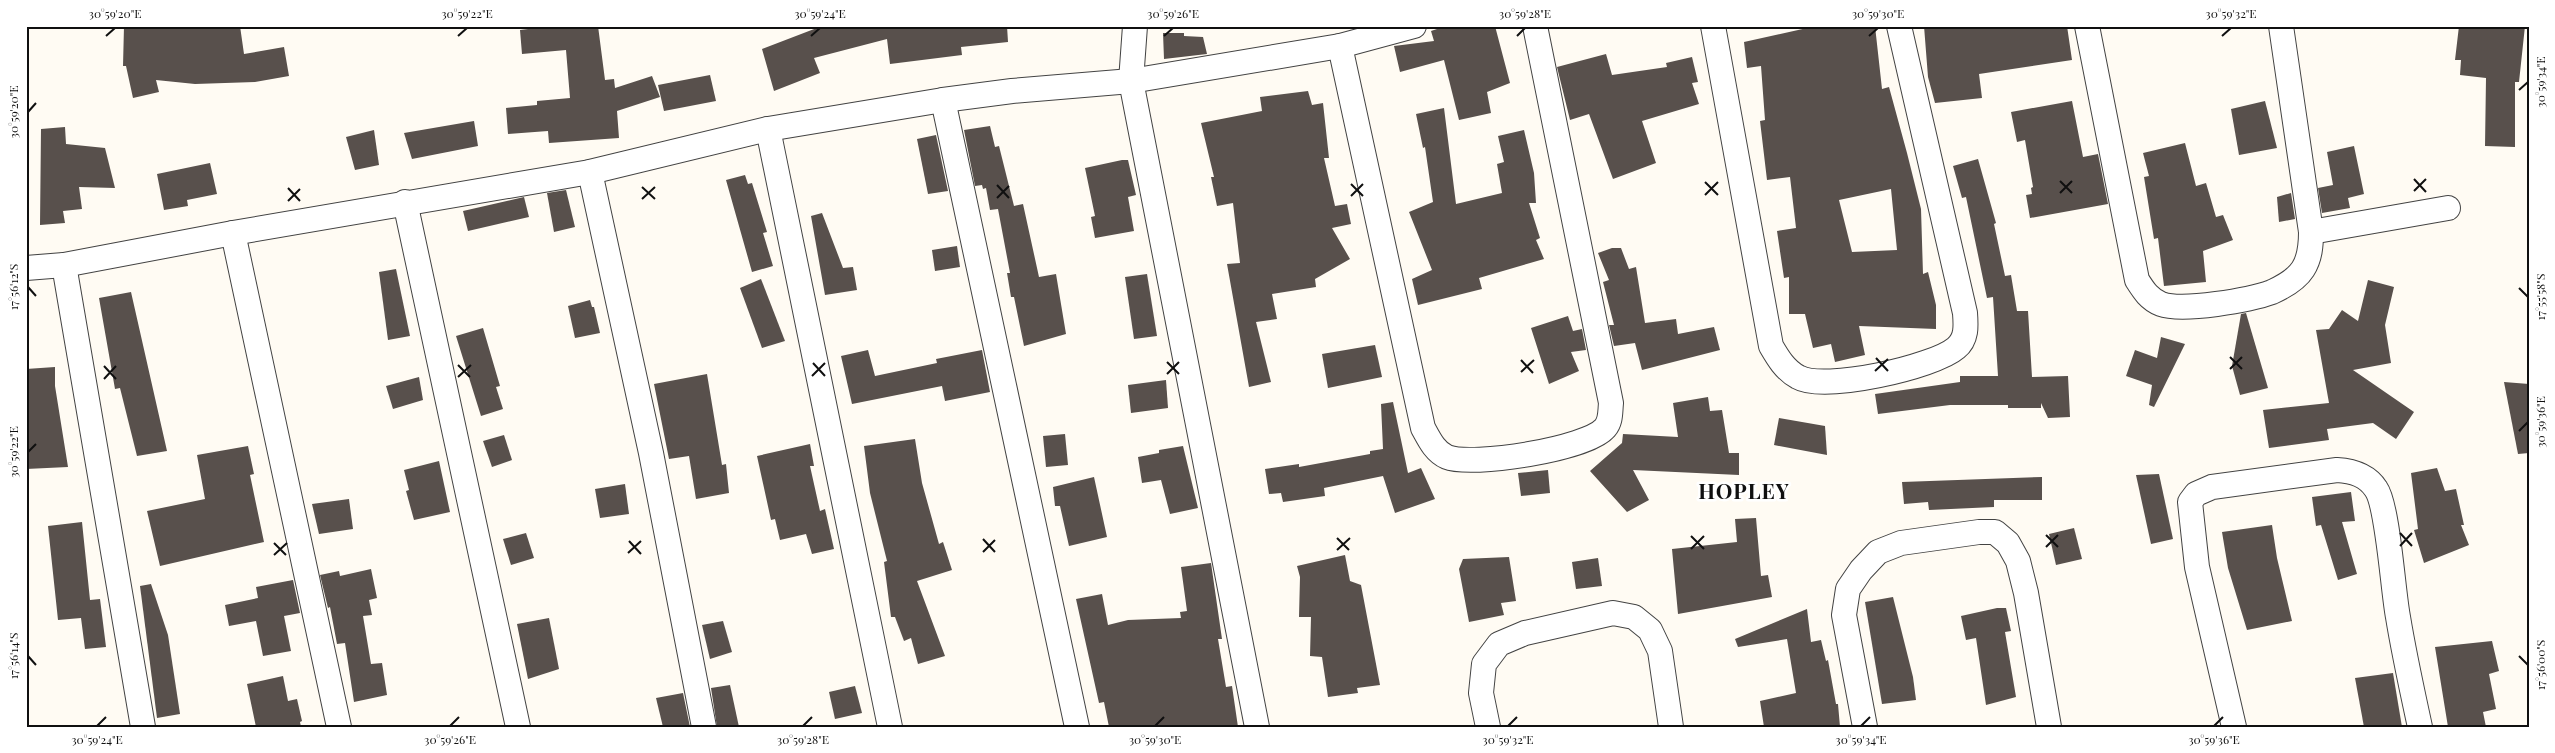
<svg xmlns="http://www.w3.org/2000/svg" width="2555" height="753" viewBox="0 0 2555 753" font-family="'Playfair Display',serif">
  <style>
    .building { fill: #58504c; fill-rule: evenodd }
    .lines { fill: none; stroke-linecap: round; stroke-linejoin: round }
    .street-casing { stroke: #434343; stroke-width: 26 }
    .street { stroke: #fff; stroke-width: 24 }
    .ticks { fill: none; stroke: #101010; stroke-width: 2 }
    .labels { text-anchor: middle; dominant-baseline: central; stroke-width: 5; stroke-linejoin: round; paint-order: stroke }
    .district-label { font-size: 21px; font-weight: bold; letter-spacing: 1px; fill: #101010; stroke: #fff }
    .neatline { fill: none; stroke: #101010; stroke-width: 2 }
    .ticks-label { font-size: 12px; text-anchor: middle; fill: #101010 }
  </style>
  <rect width="100%" height="100%" fill="#fffbf3"/>
  <g class="building">
    <polygon points="124,26 240,26 244,54 284,47 289,76 255,82 195,84 156,80 159,92 133,98 126,66 123,66"/>
    <polygon points="552,26 552,29 598,26 605,80 614,79 615,88 652,76 660,97 617,111 619,138 549,143 548,131 508,134 506,108 537,105 537,101 570,98 566,50 522,54 520,30"/>
    <polygon points="822,26 1007,26 1008,42 961,47 962,55 890,64 887,39 814,58 820,73 774,91 762,49"/>
    <polygon points="1446,26 1495,26 1510,83 1487,92 1491,113 1459,120 1444,60 1400,72 1394,46 1434,41 1431,31"/>
    <path d="M1816,26H1875L1882,89L1889,87L1907,153L1921,209L1923,274L1928,272L1936,305V329L1859,326L1865,355L1835,362L1831,344L1813,348L1805,314H1789V277L1784,278L1777,231L1796,228L1790,177L1767,180L1760,121L1765,120L1761,66L1747,68L1744,42ZM1891,189L1897,250L1852,252L1839,200Z"/>
    <polygon points="1924,26 2067,26 2072,60 1979,74 1982,98 1935,103 1928,77"/>
    <polygon points="2459,26 2525,26 2519,82 2515,82 2515,147 2485,146 2486,78 2460,75 2461,60 2455,60"/>
    <polygon points="1163,33 1184,33 1184,36 1203,37 1207,54 1164,59"/>
    <polygon points="1606,54 1612,75 1667,67 1666,63 1692,57 1698,82 1692,83 1699,104 1642,121 1656,163 1613,179 1589,114 1570,120 1557,67"/>
    <polygon points="710,75 716,101 664,111 658,85"/>
    <polygon points="1308,91 1312,105 1323,103 1329,158 1324,158 1335,206 1347,204 1351,224 1332,228 1350,259 1315,279 1316,287 1272,294 1277,319 1256,322 1271,382 1249,387 1227,264 1240,263 1233,203 1217,206 1211,177 1214,177 1201,123 1262,111 1260,97"/>
    <polygon points="2072,101 2083,157 2098,154 2108,204 2030,218 2026,195 2032,194 2031,188 2033,187 2025,140 2017,142 2011,112"/>
    <polygon points="2265,101 2277,148 2239,155 2231,109"/>
    <polygon points="1444,108 1456,204 1502,193 1497,164 1504,162 1498,136 1524,130 1534,173 1536,203 1529,203 1540,238 1536,240 1544,259 1479,278 1482,289 1418,305 1412,279 1432,270 1409,212 1433,202 1425,147 1423,148 1416,114"/>
    <polygon points="474,121 478,146 412,159 404,133"/>
    <polygon points="990,126 995,147 999,146 1014,206 1023,204 1039,277 1056,274 1066,334 1024,346 1014,297 1011,297 1007,273 1010,273 998,209 990,210 986,188 983,189 982,185 975,186 964,130"/>
    <polygon points="65,127 66,144 105,148 115,188 79,187 82,209 63,211 65,223 40,225 41,129"/>
    <polygon points="374,130 379,165 355,170 346,137"/>
    <polygon points="936,135 948,191 928,194 917,139"/>
    <polygon points="2185,143 2196,186 2206,183 2216,217 2223,215 2233,240 2203,251 2206,282 2164,286 2158,238 2154,239 2144,177 2149,176 2143,153"/>
    <polygon points="2354,146 2364,194 2348,198 2350,208 2322,213 2318,188 2333,185 2327,152"/>
    <polygon points="1978,159 1996,223 1994,224 2005,276 2011,275 2017,311 2028,311 2032,377 2068,376 2070,417 2048,418 2041,403 2041,408 2008,408 2008,405 1950,405 1878,414 1875,394 1960,382 1960,376 1998,376 1993,297 1987,298 1966,197 1962,198 1953,166"/>
    <polygon points="1122,160 1128,160 1136,195 1128,197 1134,231 1095,238 1091,217 1095,216 1085,168"/>
    <polygon points="210,163 217,194 187,200 188,206 164,210 157,174"/>
    <polygon points="745,175 748,184 752,183 767,232 763,233 773,266 752,272 726,180"/>
    <polygon points="566,190 575,227 554,232 547,193"/>
    <polygon points="2291,193 2295,219 2279,222 2277,197"/>
    <polygon points="524,197 529,217 468,231 463,211"/>
    <polygon points="822,213 843,268 853,267 857,290 825,295 811,216"/>
    <polygon points="957,246 960,267 935,271 932,250"/>
    <polygon points="1612,248 1621,248 1629,269 1636,267 1645,323 1676,319 1678,334 1714,327 1720,350 1642,370 1635,343 1614,346 1609,325 1614,325 1603,282 1609,280 1598,253"/>
    <polygon points="396,269 410,336 388,340 379,272"/>
    <polygon points="1147,274 1157,336 1134,339 1125,277"/>
    <polygon points="761,279 785,341 762,348 740,288"/>
    <polygon points="2368,280 2394,287 2385,325 2391,363 2353,370 2414,412 2396,439 2373,423 2327,429 2329,440 2269,448 2263,410 2329,403 2316,330 2329,329 2342,310 2358,321"/>
    <polygon points="131,292 167,451 137,456 120,388 115,389 99,298"/>
    <polygon points="590,300 592,307 594,307 600,333 575,338 568,306"/>
    <polygon points="2246,313 2268,388 2240,395 2232,366 2241,314"/>
    <polygon points="1568,316 1573,331 1582,329 1586,350 1571,352 1579,371 1549,384 1531,328"/>
    <polygon points="483,328 500,386 496,387 503,409 481,416 456,336"/>
    <polygon points="2161,337 2185,344 2154,407 2149,405 2152,385 2126,376 2135,350 2157,358"/>
    <polygon points="1375,345 1382,377 1328,388 1322,354"/>
    <polygon points="868,350 875,376 937,363 936,359 982,350 990,392 945,401 942,386 852,404 841,356"/>
    <polygon points="55,367 55,386 68,467 26,469 26,369"/>
    <polygon points="707,374 722,465 726,464 729,493 696,499 689,456 669,459 654,384"/>
    <polygon points="419,377 423,400 393,409 386,386"/>
    <polygon points="1166,380 1168,408 1131,413 1128,385"/>
    <polygon points="2504,382 2529,384 2529,453 2518,454"/>
    <polygon points="1708,397 1710,411 1722,410 1729,453 1739,453 1739,475 1633,470 1649,500 1627,512 1590,471 1622,443 1623,434 1678,437 1673,403"/>
    <polygon points="1393,402 1408,473 1421,468 1435,499 1395,513 1383,476 1324,488 1325,496 1283,502 1281,493 1269,494 1265,469 1299,464 1299,467 1370,454 1370,451 1383,449 1381,404"/>
    <polygon points="1779,418 1825,426 1827,455 1774,445"/>
    <polygon points="1065,434 1068,465 1046,467 1043,436"/>
    <polygon points="504,435 512,460 492,467 483,441"/>
    <polygon points="915,439 922,483 939,544 943,542 952,570 917,581 945,656 918,664 911,638 904,641 895,617 891,617 884,562 887,561 870,493 864,446"/>
    <polygon points="810,444 814,466 810,466 820,511 825,509 834,549 812,554 806,534 780,540 775,519 771,520 757,456"/>
    <polygon points="248,446 254,474 250,475 264,542 160,566 147,511 205,499 197,455"/>
    <polygon points="1183,446 1198,508 1170,514 1161,480 1142,483 1138,457 1159,453 1159,450"/>
    <polygon points="439,461 450,512 414,520 406,491 409,490 404,470"/>
    <polygon points="2437,468 2445,491 2456,489 2464,525 2461,525 2469,545 2424,563 2414,530 2418,529 2411,473"/>
    <polygon points="1548,470 1550,493 1521,496 1518,473"/>
    <polygon points="2159,474 2173,539 2151,544 2136,475"/>
    <polygon points="1094,477 1107,537 1069,546 1060,506 1055,506 1053,487"/>
    <polygon points="2042,477 2042,500 1994,500 1994,507 1929,510 1928,502 1904,504 1902,482"/>
    <polygon points="625,484 629,514 600,518 595,489"/>
    <polygon points="2351,492 2355,521 2342,522 2357,574 2338,580 2321,525 2316,526 2312,497"/>
    <polygon points="349,499 353,529 319,534 312,504"/>
    <polygon points="1756,518 1761,576 1768,575 1772,597 1678,614 1672,549 1737,542 1735,519"/>
    <polygon points="82,522 90,600 100,599 106,647 85,649 81,618 58,620 48,526"/>
    <polygon points="2272,525 2277,558 2292,621 2247,630 2228,568 2222,532"/>
    <polygon points="2074,528 2082,559 2056,565 2049,534"/>
    <polygon points="526,533 534,558 511,565 503,539"/>
    <polygon points="1345,555 1350,581 1361,585 1380,685 1357,688 1358,693 1328,697 1322,657 1310,656 1311,617 1299,617 1300,577 1297,566"/>
    <polygon points="1509,557 1516,601 1501,603 1504,615 1469,622 1459,569 1463,559"/>
    <polygon points="1598,558 1602,586 1576,589 1572,562"/>
    <polygon points="1211,563 1222,639 1218,639 1226,687 1232,686 1238,727 1109,727 1104,702 1099,703 1076,599 1102,594 1108,625 1128,620 1181,618 1180,612 1187,611 1181,567"/>
    <polygon points="371,569 377,598 369,600 372,615 363,616 371,664 382,663 387,695 354,702 345,643 337,644 330,607 328,608 320,575 339,571 340,576"/>
    <polygon points="293,580 300,613 284,616 291,651 263,656 256,621 229,626 225,605 258,598 256,587"/>
    <polygon points="151,584 168,635 180,714 157,718 140,586"/>
    <polygon points="1893,597 1913,677 1916,700 1882,704 1865,602"/>
    <polygon points="1997,608 2006,608 2011,631 2005,632 2016,697 1986,705 1976,638 1966,640 1961,616"/>
    <polygon points="1807,609 1811,642 1821,640 1826,661 1828,660 1836,704 1838,704 1840,727 1764,727 1760,701 1796,693 1787,639 1738,647 1735,639"/>
    <polygon points="549,618 559,669 528,679 517,624"/>
    <polygon points="723,621 732,652 710,659 702,625"/>
    <polygon points="2492,641 2499,671 2489,674 2496,709 2483,712 2486,727 2448,727 2435,647"/>
    <polygon points="2393,673 2402,727 2364,727 2355,678"/>
    <polygon points="283,676 288,701 297,699 302,721 300,722 301,727 256,727 247,684"/>
    <polygon points="730,685 739,727 717,727 711,688"/>
    <polygon points="855,686 862,713 835,719 829,692"/>
    <polygon points="683,693 690,727 663,727 656,698"/>
  </g>
  <g class="lines">
    <defs>
      <g id="street">
        <polyline points="1135,26 1131,81 1257,727"/>
        <path d="M1713,26L1771,346C1778,358 1785,370 1798,377C1824,392 1934,367 1956,348C1967,339 1966,326 1965,313L1899,26"/>
        <path d="M2087,26L2137,280C2144,291 2149,299 2161,304C2183,312 2250,300 2272,292C2283,287 2296,280 2303,269C2310,258 2311,246 2311,232L2281,26"/>
        <path d="M1340,46L1423,428C1429,439 1435,452 1447,457C1472,467 1587,449 1605,428C1611,421 1610,413 1611,403L1535,26"/>
        <polyline points="943,100 1077,727"/>
        <polyline points="768,129 890,727"/>
        <polyline points="590,172 651,453 704,727"/>
        <polyline points="405,202 518,727"/>
        <polyline points="2311,232 2448,208"/>
        <polyline points="233,233 339,727"/>
        <polyline points="64,265 143,727"/>
        <polyline points="26,268 64,265 233,233 590,172 768,129 943,100 1012,91 1131,81 1340,46 1414,26"/>
        <polyline points="1488,727 1481,693 1484,664 1499,644 1525,633 1613,613 1634,617 1650,630 1660,651 1671,727"/>
        <polyline points="1865,727 1844,615 1848,589 1861,570 1878,552 1901,543 1979,532 1995,532 2008,543 2018,561 2026,593 2049,727"/>
        <path d="M2234,727L2197,567L2190,502L2196,494L2212,487L2337,470C2353,471 2367,475 2376,489C2388,506 2393,592 2398,617C2404,654 2412,690 2420,727"/>
      </g>
    </defs>
    <use href="#street" class="street-casing"/>
    <use href="#street" class="street"/>
  </g>
  <path class="ticks" d="M106,36L115,28M458,36L467,28M811,36L820,28M1164,36L1173,28M1517,36L1525,28M1869,36L1878,28M2222,36L2231,28M2519,90L2528,82M28,112L36,103M2414,179L2426,192M2060,181L2072,193M1705,182L1718,195M1351,184L1363,196M997,185L1009,198M642,187L655,199M288,188L300,201M2414,191L2426,179M2060,193L2072,181M1705,195L1718,182M1351,196L1363,184M997,198L1009,186M642,199L655,187M288,201L300,189M28,287L36,296M2519,288L2528,297M2230,357L2242,369M1876,358L1888,371M1521,360L1533,373M1167,362L1179,374M813,363L825,376M458,365L470,377M104,366L116,379M2230,369L2242,357M1875,371L1888,359M1521,372L1534,360M1167,374L1179,362M812,376L825,363M458,377L471,365M104,379L116,366M2519,431L2528,422M28,452L36,444M2400,533L2412,546M2046,535L2058,547M1691,536L1704,549M1337,538L1349,550M983,539L995,552M629,541L641,554M274,543L286,555M2400,546L2412,533M2046,547L2058,535M1691,549L1704,536M1337,550L1350,538M983,552L995,540M628,553L641,541M274,555L287,543M28,656L36,665M2519,656L2528,665M97,726L106,717M450,726L459,717M803,726L812,717M1155,726L1164,717M1508,726L1517,717M1861,726L1870,717M2214,726L2223,717"/>
  <g class="labels">
    <g class="district-label">
      <text x="1744" y="490">HOPLEY</text>
    </g>
  </g>
  <rect width="2555" height="753" fill="none" stroke="#ffffff" stroke-width="55"/>
  <rect x="28" y="28" width="2500" height="698" class="neatline"/>
  <g class="ticks-label">
    <text x="115" y="18">30°59'20"E</text>
    <text x="467" y="18">30°59'22"E</text>
    <text x="820" y="18">30°59'24"E</text>
    <text x="1173" y="18">30°59'26"E</text>
    <text x="1525" y="18">30°59'28"E</text>
    <text x="1878" y="18">30°59'30"E</text>
    <text x="2231" y="18">30°59'32"E</text>
    <text transform="translate(2541 82) rotate(-90)" y="4">30°59'34"E</text>
    <text transform="translate(14 112) rotate(-90)" y="4">30°59'20"E</text>
    <text transform="translate(14 287) rotate(-90)" y="4">17°56'12"S</text>
    <text transform="translate(2541 297) rotate(-90)" y="4">17°55'58"S</text>
    <text transform="translate(2541 422) rotate(-90)" y="4">30°59'36"E</text>
    <text transform="translate(14 452) rotate(-90)" y="4">30°59'22"E</text>
    <text transform="translate(14 656) rotate(-90)" y="4">17°56'14"S</text>
    <text transform="translate(2541 665) rotate(-90)" y="4">17°56'00"S</text>
    <text x="97" y="744">30°59'24"E</text>
    <text x="450" y="744">30°59'26"E</text>
    <text x="803" y="744">30°59'28"E</text>
    <text x="1155" y="744">30°59'30"E</text>
    <text x="1508" y="744">30°59'32"E</text>
    <text x="1861" y="744">30°59'34"E</text>
    <text x="2214" y="744">30°59'36"E</text>
  </g>
</svg>
